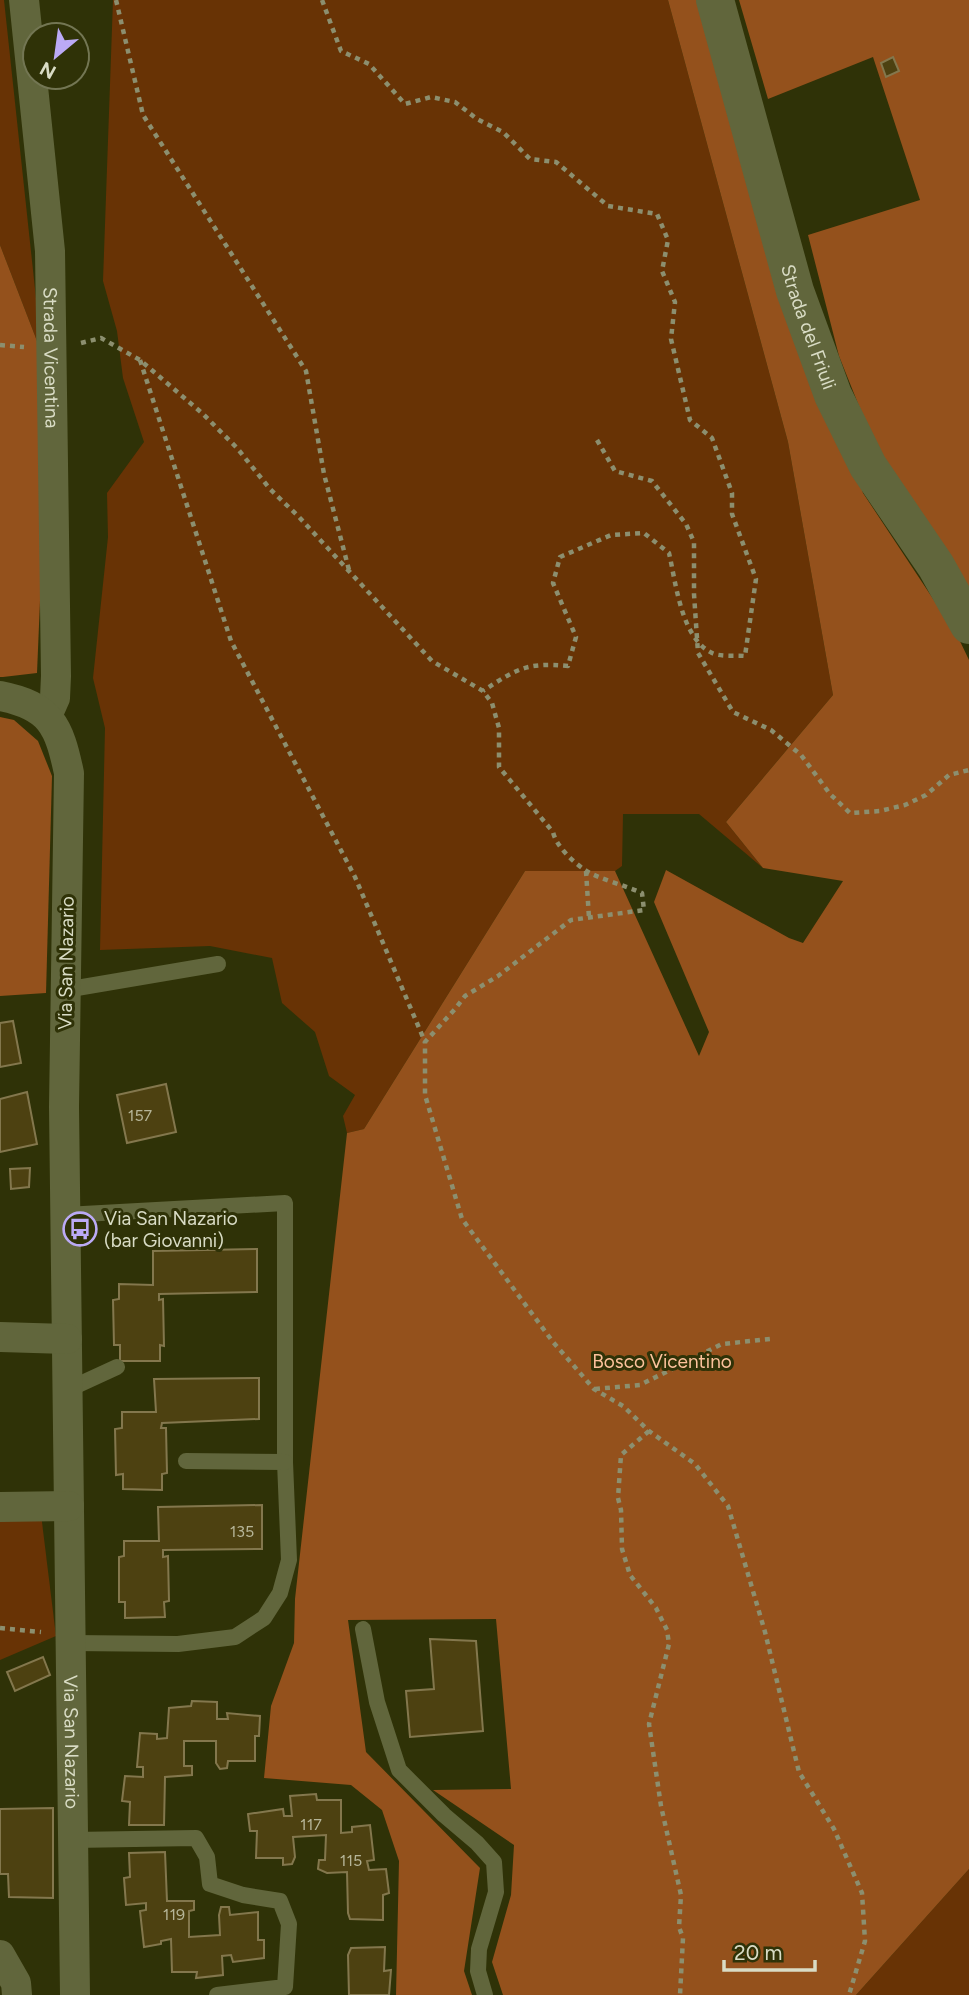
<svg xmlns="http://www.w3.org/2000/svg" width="969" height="1995" viewBox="0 0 969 1995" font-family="Figtree,sans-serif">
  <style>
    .green { fill: #683305 }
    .forest { fill: #94511c }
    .building { fill: #4d4111; stroke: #83774d; stroke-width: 2 }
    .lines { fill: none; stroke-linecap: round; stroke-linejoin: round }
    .path { stroke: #8c8f6f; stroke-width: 4.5; stroke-dasharray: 5 5; stroke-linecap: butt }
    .lane { stroke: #61663c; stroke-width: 16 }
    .street { stroke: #61663c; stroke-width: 30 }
    .secondary { stroke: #61663c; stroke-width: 38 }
    .labels { text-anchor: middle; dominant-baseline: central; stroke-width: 6; stroke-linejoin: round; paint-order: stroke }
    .number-label { font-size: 16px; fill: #b6b598 }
    .street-label { font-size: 19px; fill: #d9dcc5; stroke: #2f3207 }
    .poi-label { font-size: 19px; fill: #d9dcc5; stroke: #2f3207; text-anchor: start }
    .park-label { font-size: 19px; fill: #fdc29c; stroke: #2f3207 }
  </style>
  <rect width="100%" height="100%" fill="#2f3207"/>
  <g class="green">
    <polygon points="0,0 4,0 42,354 0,245"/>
    <polygon points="113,0 668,0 788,442 833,695 726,822 763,868 699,814 623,814 622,866 615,871 525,871 364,1129 347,1133 343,1116 355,1095 329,1076 315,1032 282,1003 272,958 210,946 100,950 105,728 93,678 108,537 107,493 144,442 123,378 117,331 103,281"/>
    <polygon points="41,1514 56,1636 0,1660 0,1516"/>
    <polygon points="969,1869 969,1995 856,1995"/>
  </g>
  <g class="forest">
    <polygon points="668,0 701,0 863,493 957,635 969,660 969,1869 856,1995 503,1995 492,1962 511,1895 514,1845 433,1790 511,1789 496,1619 348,1620 366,1752 480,1868 464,1971 472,1995 396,1995 399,1861 382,1810 351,1785 264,1778 271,1706 294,1643 295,1599 347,1133 364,1129 525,871 615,871 699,1056 709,1032 654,902 666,870 789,938 803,943 843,881 763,868 726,822 833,695 788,442"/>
    <polygon points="739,0 969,0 969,592 881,461 839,356 808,235 920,200 873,57 768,99"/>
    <polygon points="0,245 42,354 44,505 37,673 3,677 0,677"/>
    <polygon points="0,717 14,720 38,741 52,776 46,993 0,996"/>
  </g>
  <g class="building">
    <polygon points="893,57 899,71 886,77 881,63"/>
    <polygon points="13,1021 21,1063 0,1067 0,1023"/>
    <polygon points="166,1084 176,1132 127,1143 117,1095"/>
    <polygon points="27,1092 37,1144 0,1152 0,1099"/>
    <polygon points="30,1168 29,1187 11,1189 10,1169"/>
    <polygon points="257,1249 257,1292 159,1294 159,1300 163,1299 164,1346 160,1345 160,1361 120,1361 120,1345 114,1345 113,1300 119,1299 119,1284 153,1285 153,1251"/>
    <polygon points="259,1378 259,1419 162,1423 161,1428 166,1428 167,1473 162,1474 162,1490 123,1489 123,1474 116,1475 115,1429 122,1428 122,1412 156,1412 154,1379"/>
    <polygon points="262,1505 262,1549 163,1550 163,1557 168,1556 169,1601 164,1602 165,1617 125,1618 125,1602 119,1602 119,1557 124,1556 124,1541 159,1541 158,1507"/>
    <polygon points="430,1639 476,1641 483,1731 410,1737 406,1691 434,1689"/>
    <polygon points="43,1657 50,1675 15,1691 7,1672"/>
    <polygon points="192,1701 217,1702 217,1719 228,1719 227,1713 260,1716 259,1736 255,1736 255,1761 228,1761 227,1768 220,1769 216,1763 216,1741 184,1741 184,1766 192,1766 192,1775 165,1777 164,1825 129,1825 130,1802 122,1801 125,1776 143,1777 143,1767 137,1767 140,1733 157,1734 157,1739 167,1738 169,1708 191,1706"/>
    <polygon points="316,1794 317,1800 341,1800 341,1833 352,1832 352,1827 370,1825 374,1860 367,1861 369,1870 386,1869 389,1893 383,1895 383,1920 350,1919 348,1913 347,1872 327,1873 318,1869 319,1860 325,1860 326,1835 293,1837 295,1857 292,1864 283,1865 283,1858 256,1858 257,1831 250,1831 248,1814 283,1809 284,1816 292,1816 290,1796"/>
    <polygon points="53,1808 53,1898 9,1897 8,1874 0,1874 0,1809"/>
    <polygon points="165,1852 167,1901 194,1901 194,1910 189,1911 189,1937 220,1935 219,1915 221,1907 229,1907 230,1915 258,1912 258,1940 264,1940 264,1958 233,1962 231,1955 222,1956 223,1975 196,1978 197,1972 172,1972 171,1939 161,1941 161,1944 144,1947 140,1911 146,1910 146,1903 126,1905 124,1878 130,1877 129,1853"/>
    <polygon points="385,1947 384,1971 391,1970 389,1995 349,1995 348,1955 351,1948"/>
  </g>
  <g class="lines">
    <g class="path">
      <polyline points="116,0 143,115 306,371 324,474 349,570"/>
      <path d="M322,0L341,51L369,64L405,104L431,97L455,102L477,119L503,132L530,159L556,162L608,206L657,214L668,240L662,271L675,302L671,339L690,420L712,438L732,493V514L756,579L745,656C736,655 720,657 712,653C681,638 676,583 669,553L644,533L611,535L560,557L553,583L576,637L568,666C527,662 516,669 483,691"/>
      <path d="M81,343L101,338L140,360L203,414L237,448L270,489L299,517L432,661L483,691L492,703L499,728V767L553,832C556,846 573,862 585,870C596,878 627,886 642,893L644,910L571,920L498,976L465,996L455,1009L425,1042V1095L462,1219L553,1342L594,1389L623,1406L649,1431L695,1464L728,1506L765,1632L799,1772L834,1829L862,1893L865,1941L849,1995"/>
      <polyline points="0,345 24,347"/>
      <polyline points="140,360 231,641 355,877 425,1042"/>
      <polyline points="597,440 615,471 652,481 686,524 694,542 694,594 698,653 733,712 771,730 801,755 830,794 850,813 880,811 905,805 926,795 949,775 969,770"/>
      <polyline points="586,871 589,918"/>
      <polyline points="595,1389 640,1385 722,1344 770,1339"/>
      <polyline points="649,1431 621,1455 618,1498 621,1510 622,1549 630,1575 656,1608 667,1630 669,1644 649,1724 661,1806 681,1895 679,1927 683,1938 680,1995"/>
      <polyline points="0,1628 41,1632"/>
    </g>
    <g class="lane">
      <polyline points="65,990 218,964"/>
      <polyline points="65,1215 285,1203 285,1462 289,1560 280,1593 264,1618 235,1637 178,1644 71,1643"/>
      <polyline points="67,1390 117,1367"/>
      <polyline points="186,1461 285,1462"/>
      <polyline points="363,1629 377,1702 399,1770 444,1815 477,1843 494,1862 496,1892 479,1949 478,1971 485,1995"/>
      <polyline points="73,1840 196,1838 207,1857 210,1884 243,1895 280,1901 289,1924 285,1987 217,1995"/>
    </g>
    <g class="street">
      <path id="s1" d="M24,0L50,251L56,676L55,698L47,716"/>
      <path id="s2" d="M0,696C51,706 59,726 69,773L64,1107L75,1995"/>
      <polyline points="0,1337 67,1339"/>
      <polyline points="0,1507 69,1506"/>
      <polyline points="0,1955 16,1983 17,1995"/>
    </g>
    <path class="secondary" id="s3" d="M715,0L795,291L833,395L868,466L936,566L969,625"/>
  </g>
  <defs>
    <symbol id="bus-ring" viewBox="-11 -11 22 22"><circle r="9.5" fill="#2f3207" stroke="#bbaaf6" stroke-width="1.5"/><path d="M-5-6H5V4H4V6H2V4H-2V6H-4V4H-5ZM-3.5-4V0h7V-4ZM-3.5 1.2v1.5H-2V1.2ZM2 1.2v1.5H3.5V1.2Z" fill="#bbaaf6"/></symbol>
  </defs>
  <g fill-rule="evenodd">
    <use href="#bus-ring" x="61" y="1210" width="38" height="38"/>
  </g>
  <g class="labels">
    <g class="number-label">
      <text x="140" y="1115">157</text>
      <text x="242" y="1531">135</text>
      <text x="311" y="1824">117</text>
      <text x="351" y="1860">115</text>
      <text x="174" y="1914">119</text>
    </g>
    <g class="street-label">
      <text stroke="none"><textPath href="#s3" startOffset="340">Strada del Friuli</textPath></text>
      <text stroke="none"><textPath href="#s1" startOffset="359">Strada Vicentina</textPath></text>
      <text transform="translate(66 963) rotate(-89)">Via San Nazario</text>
      <text stroke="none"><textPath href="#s2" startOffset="1082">Via San Nazario</textPath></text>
    </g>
    <g class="poi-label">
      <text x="104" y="1218">Via San Nazario<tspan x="104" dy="22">(bar Giovanni)</tspan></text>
    </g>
    <g class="park-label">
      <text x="662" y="1361">Bosco Vicentino</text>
    </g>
  </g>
  <g transform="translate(56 56) rotate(209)"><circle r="33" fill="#2f3207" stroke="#737653" stroke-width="2"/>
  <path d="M0-5L12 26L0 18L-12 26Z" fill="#bbaaf6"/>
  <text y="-10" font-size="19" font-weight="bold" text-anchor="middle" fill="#d9dcc5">N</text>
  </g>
  <path d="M724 1960v10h91v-10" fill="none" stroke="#d9dcc5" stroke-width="3.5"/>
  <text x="734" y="1960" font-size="21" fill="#d9dcc5" stroke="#2f3207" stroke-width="5" paint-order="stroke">20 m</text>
</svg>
